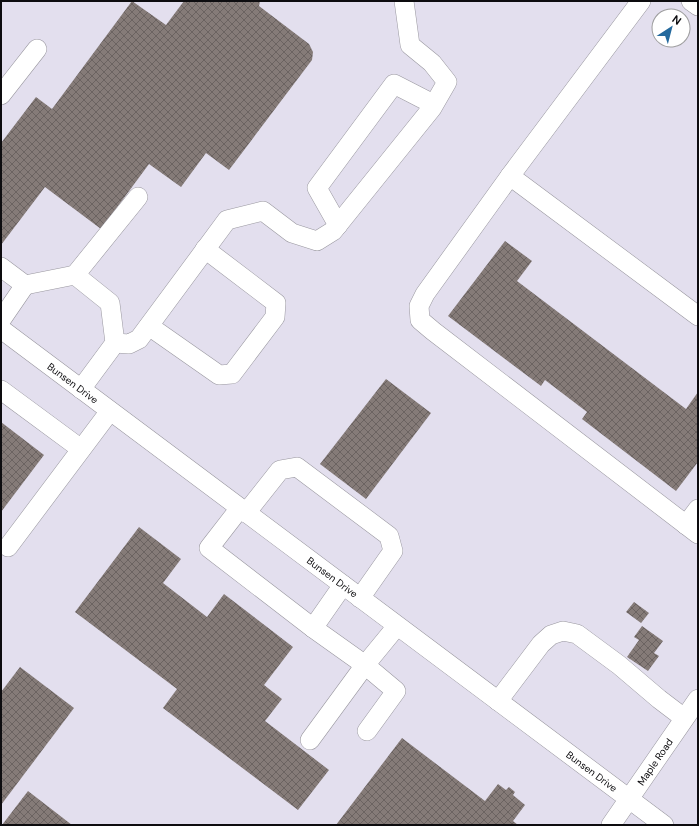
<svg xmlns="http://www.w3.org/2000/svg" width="699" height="826" viewBox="0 0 699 826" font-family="'DM Sans',sans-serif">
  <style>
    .built { fill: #e3dfee; fill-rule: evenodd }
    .building { fill: url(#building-cross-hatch) }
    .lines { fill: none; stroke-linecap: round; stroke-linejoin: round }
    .minor-casing { stroke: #99979f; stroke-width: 20 }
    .minor { stroke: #fff; stroke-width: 19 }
    .labels { text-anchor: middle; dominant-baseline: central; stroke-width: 3; stroke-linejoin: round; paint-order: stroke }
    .street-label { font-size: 10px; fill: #0d0c0f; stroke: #fff }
  </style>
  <defs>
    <pattern id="building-cross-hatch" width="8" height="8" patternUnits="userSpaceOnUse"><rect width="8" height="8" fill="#857b78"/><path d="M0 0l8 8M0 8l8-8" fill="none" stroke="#6b6361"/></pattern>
  </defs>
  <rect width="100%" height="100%" fill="#efecf6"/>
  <path class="built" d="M1,1H698V825H1ZM659,16H683V40H659Z"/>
  <g class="building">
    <polygon points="132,1 166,25 184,1 260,1 259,6 309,44 313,52 312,60 229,170 206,153 181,187 149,164 101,229 45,187 1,245 1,143 36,97 52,109"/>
    <polygon points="505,241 532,261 517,281 686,409 698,392 698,462 676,491 582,419 587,412 545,380 541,386 448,316"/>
    <polygon points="386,379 431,413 366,499 320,464"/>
    <polygon points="1,422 44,455 1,512"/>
    <polygon points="139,527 181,559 163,583 207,617 224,594 293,647 264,685 282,699 265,721 329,770 298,810 163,708 177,689 75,612"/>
    <polygon points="634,602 649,613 641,623 626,612"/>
    <polygon points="642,626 663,641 654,653 659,656 648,671 627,657 639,640 634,637"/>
    <polygon points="20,667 74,708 1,805 1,692"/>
    <polygon points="402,738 485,801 498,784 506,790 509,787 515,792 513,795 525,805 513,821 518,825 336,825"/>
    <polygon points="28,791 72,825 2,825"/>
  </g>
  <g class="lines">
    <defs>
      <g id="minor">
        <polyline points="641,1 510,176 698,316"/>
        <polyline points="691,1 698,6"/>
        <polyline points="1,95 37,49"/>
        <polyline points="510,176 425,294 419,306 420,320 433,331 698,534"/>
        <polyline points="338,225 317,188 394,84 433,104"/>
        <polyline points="1,267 25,285 1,320"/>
        <polyline points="75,275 138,197"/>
        <polyline points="25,285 75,275 110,303 115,343 81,389"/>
        <polyline points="149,326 219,375 232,374 275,317 276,303 205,249"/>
        <path id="s1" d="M1,329L664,825"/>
        <polyline points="115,343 129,344 139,339 227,220 263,211 292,233 317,241 333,231 432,108 447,82 432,63 410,45 404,1"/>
        <polyline points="1,390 81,449"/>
        <polyline points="240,508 209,548 313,628 365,665 396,691 367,731"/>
        <polyline points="246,513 280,470 297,467 389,536 393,551 360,598"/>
        <polyline points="686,525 698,509"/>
        <polyline points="8,547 110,411"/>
        <polyline points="313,628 343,585"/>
        <polyline points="498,701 541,644 551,635 563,631 577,634 619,665 659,699 684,718"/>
        <polyline points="310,740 365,665 397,626"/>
        <path id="s2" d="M611,825L698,699"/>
      </g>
    </defs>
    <use href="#minor" class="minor-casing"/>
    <use href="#minor" class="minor"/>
  </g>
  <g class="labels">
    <g class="street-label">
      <text stroke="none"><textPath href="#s1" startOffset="90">Bunsen Drive</textPath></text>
      <text stroke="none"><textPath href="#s1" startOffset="414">Bunsen Drive</textPath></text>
      <text stroke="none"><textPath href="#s2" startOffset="77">Maple Road</textPath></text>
      <text stroke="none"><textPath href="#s1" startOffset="738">Bunsen Drive</textPath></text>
    </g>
  </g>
  <rect width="699" height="826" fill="none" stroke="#0d0c0f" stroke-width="4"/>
  <g transform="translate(671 28) rotate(36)"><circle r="19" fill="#ffffff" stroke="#9e9e9f"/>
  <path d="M0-3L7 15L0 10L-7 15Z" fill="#24699d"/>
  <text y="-6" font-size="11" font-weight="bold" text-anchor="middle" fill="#0d0c0f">N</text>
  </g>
</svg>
